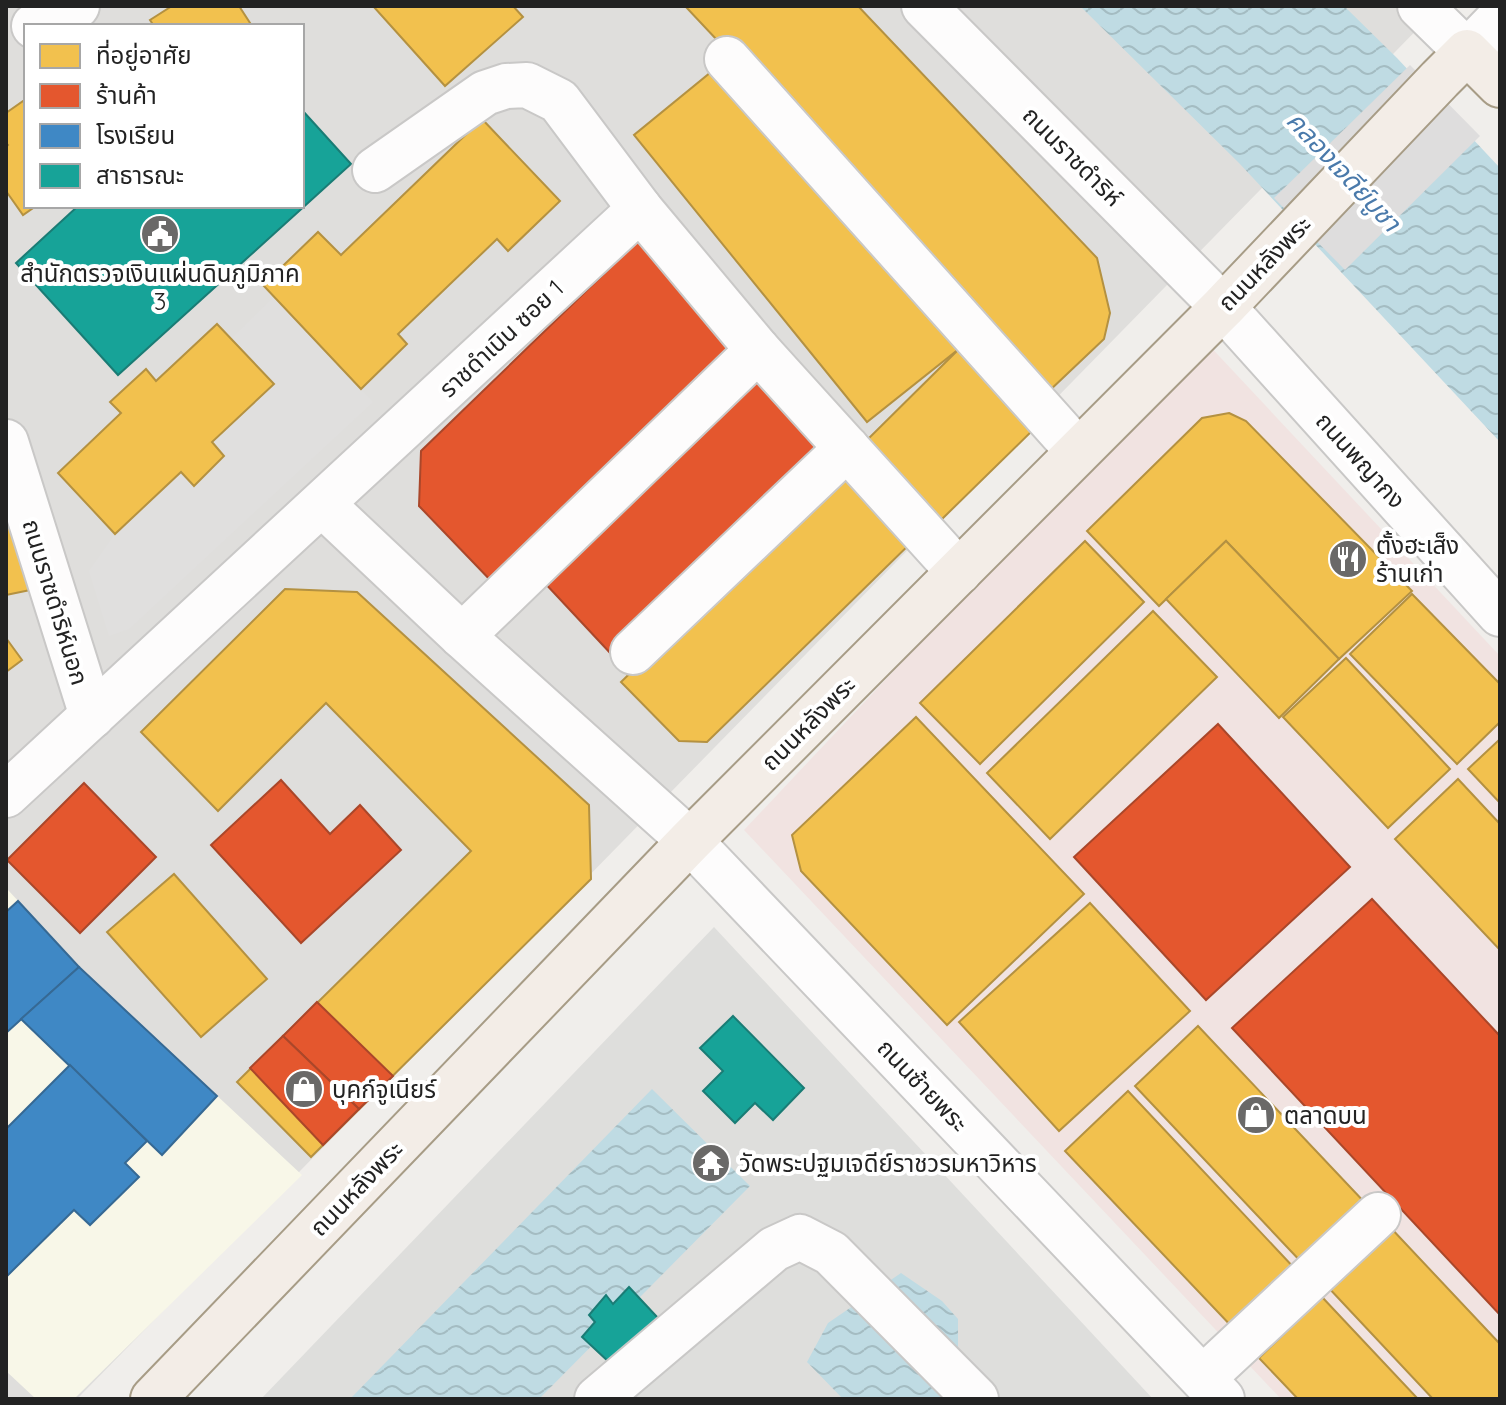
<svg xmlns="http://www.w3.org/2000/svg" width="1506" height="1405" viewBox="0 0 1506 1405" font-family="Quicksand,'Noto Sans Thai',sans-serif">
  <style>
    .residential { fill: #dfdedc; fill-rule: evenodd }
    .commercial { fill: #f1e3e1 }
    .education { fill: #f8f7e8 }
    .religious { fill: #dededc }
    .parking { fill: #e0dfde }
    .water { fill: url(#water-waves) }
    .pier { fill: #dedddd }
    .homes { fill: #f2c14e; stroke: #b49141; stroke-width: 2 }
    .shops { fill: #e4572e; stroke: #aa472a; stroke-width: 2 }
    .schools { fill: #3f88c5; stroke: #366994; stroke-width: 2 }
    .public { fill: #17a398; stroke: #1a7c75; stroke-width: 2 }
    .lines { fill: none; stroke-linecap: round; stroke-linejoin: round }
    .minor-casing { stroke: #c9c8c7; stroke-width: 48 }
    .major-casing { stroke: #a79c86; stroke-width: 48 }
    .minor { stroke: #fdfcfc; stroke-width: 44 }
    .major { stroke: #f3ede7; stroke-width: 44 }
    .labels { text-anchor: middle; dominant-baseline: central; stroke-width: 8; stroke-linejoin: round; paint-order: stroke }
    .street-label { font-size: 24px; fill: #222; stroke: #fff }
    .poi-label { font-size: 24px; fill: #222; stroke: #fff; text-anchor: start }
    .water-label { font-size: 26px; font-style: italic; fill: #4a7aab; stroke: #fff }
  </style>
  <defs>
    <pattern id="water-waves" width="16" height="10" patternUnits="userSpaceOnUse" patternTransform="scale(2)"><rect width="16" height="10" fill="#bfdbe3"/><path d="M0 5q4-4 8 0t8 0" fill="none" stroke="#a4bcc2"/></pattern>
  </defs>
  <rect width="100%" height="100%" fill="#f0eeeb"/>
  <path class="residential" d="M6,6H1440L77,1399H6ZM26,26H302V206H26Z"/>
  <polygon class="commercial" points="1205,341 1500,656 1500,1399 1281,1399 744,830"/>
  <polygon class="education" points="8,890 79,967 302,1175 74,1399 36,1399 6,1371 6,892"/>
  <polygon class="religious" points="714,927 1153,1399 261,1399"/>
  <polygon class="parking" points="274,297 373,402 129,629 109,636 89,571 115,534 181,472 194,485 224,457 212,442 231,339"/>
  <g class="water">
    <polygon points="1080,6 1344,6 1397,58 1500,168 1500,442 1239,163"/>
    <polygon points="652,1089 750,1186 539,1399 350,1399"/>
    <polygon points="901,1273 942,1301 958,1319 958,1354 940,1394 941,1399 843,1399 807,1362 828,1323"/>
  </g>
  <polygon class="pier" points="1410,65 1480,136 1345,270 1274,198"/>
  <g class="homes">
    <polygon points="172,6 239,6 252,26 154,26 150,20"/>
    <polygon points="373,6 513,6 523,17 445,86"/>
    <polygon points="685,6 858,6 1097,258 1110,313 1104,339 1048,392"/>
    <polygon points="727,59 960,348 867,422 634,135"/>
    <polygon points="26,99 26,206 36,206 23,215 6,191 6,147 8,145 6,143 6,113"/>
    <polygon points="482,119 560,201 508,251 497,239 398,334 407,344 361,389 263,285 318,232 341,255"/>
    <polygon points="217,324 274,384 212,442 224,456 194,486 181,472 115,534 58,473 121,413 110,402 146,369 156,381"/>
    <polygon points="960,348 1037,426 940,521 864,443"/>
    <polygon points="1229,413 1246,421 1412,591 1339,659 1226,541 1159,606 1087,531 1202,418"/>
    <polygon points="847,462 919,535 707,742 679,741 621,682"/>
    <polygon points="6,484 40,588 6,595"/>
    <polygon points="1085,541 1144,602 980,764 920,703"/>
    <polygon points="1226,541 1339,659 1279,718 1166,599"/>
    <polygon points="285,589 357,592 589,805 591,879 311,1157 237,1082 471,851 326,703 218,811 141,732"/>
    <polygon points="1412,594 1500,684 1500,722 1457,764 1350,654"/>
    <polygon points="1153,611 1217,677 1050,839 987,773"/>
    <polygon points="6,638 22,660 6,672"/>
    <polygon points="1346,658 1450,769 1388,828 1283,717"/>
    <polygon points="916,717 1084,894 947,1025 801,871 792,835"/>
    <polygon points="1500,739 1500,803 1468,769"/>
    <polygon points="1458,779 1500,824 1500,950 1395,839"/>
    <polygon points="174,874 267,979 201,1037 107,932"/>
    <polygon points="1090,903 1190,1011 1059,1131 959,1022"/>
    <polygon points="1198,1026 1368,1206 1305,1266 1135,1086"/>
    <polygon points="1128,1091 1297,1271 1235,1330 1065,1151"/>
    <polygon points="1389,1226 1500,1344 1500,1399 1433,1399 1326,1285"/>
    <polygon points="1322,1297 1418,1399 1298,1399 1259,1358"/>
  </g>
  <g class="shops">
    <polygon points="644,235 748,342 496,586 419,506 421,451"/>
    <polygon points="764,373 834,450 613,656 542,580"/>
    <polygon points="1218,724 1350,867 1206,1000 1074,857"/>
    <polygon points="281,780 330,834 360,805 401,850 301,943 211,845"/>
    <polygon points="84,783 156,857 80,933 7,860"/>
    <polygon points="1372,899 1500,1036 1500,1315 1232,1028"/>
    <polygon points="317,1002 393,1076 359,1109 283,1036"/>
    <polygon points="283,1036 359,1109 323,1145 250,1068"/>
  </g>
  <g class="schools">
    <polygon points="18,901 79,967 6,1033 6,912"/>
    <polygon points="79,967 217,1096 162,1155 21,1019"/>
    <polygon points="70,1065 147,1141 125,1163 139,1177 90,1225 74,1210 6,1277 6,1129"/>
  </g>
  <g class="public">
    <polygon points="302,110 351,164 118,375 16,263 78,206 302,206"/>
    <polygon points="733,1016 804,1088 773,1120 755,1103 735,1123 703,1091 723,1071 700,1048"/>
    <polygon points="629,1287 658,1318 644,1331 633,1356 625,1347 610,1363 582,1337 595,1322 589,1315 606,1295 613,1304"/>
  </g>
  <g class="lines">
    <defs>
      <g id="minor">
        <polyline points="924,6 1223,307 1500,614"/>
        <polyline points="1420,6 1467,52 1500,18"/>
        <polyline points="34,26 77,6"/>
        <polyline points="727,59 1078,451"/>
        <polyline points="375,170 485,93 506,86 527,85 559,101 640,209"/>
        <polyline points="6,442 92,716"/>
        <polyline points="322,504 462,636 690,841 1222,1399"/>
        <polyline points="462,636 758,350"/>
        <polyline points="633,652 847,448"/>
        <polyline points="6,795 640,209 758,350 959,572"/>
        <polyline points="1203,1378 1378,1215"/>
        <polyline points="597,1399 774,1249 800,1237 831,1253 976,1399"/>
      </g>
      <polyline id="major" points="153,1399 690,841 1223,307 1440,79 1467,52 1500,85"/>
    </defs>
    <use href="#minor" class="minor-casing"/>
    <use href="#major" class="major-casing"/>
    <use href="#minor" class="minor"/>
    <use href="#major" class="major"/>
  </g>
  <defs>
    <symbol id="civic-disc" viewBox="-11 -11 22 22"><circle r="9.5" fill="#6a6968" stroke="#fff"/><path d="M-.6-6.5H3V-4.5H.6V-3L4-1V1h2V6H-6V1h2V-1L-.6-3ZM-1.2 2.5V6h2.4V2.5Z" fill="#fff"/></symbol>
    <symbol id="restaurant-disc" viewBox="-11 -11 22 22"><circle r="9.5" fill="#6a6968" stroke="#fff"/><path d="M-5-6h1v4h1v-4h1v4h1v-4h1v5L-1.5 .5V6h-2V.5L-5-1ZM5-6V6H3V1.5H1.5Q1.5-4 5-6Z" fill="#fff"/></symbol>
    <symbol id="shop-disc" viewBox="-11 -11 22 22"><circle r="9.5" fill="#6a6968" stroke="#fff"/><path d="M-5-2.5h2.3a2.7 3.5 0 0 1 5.4 0H5L5.5 6h-11ZM-1.5-2.5h3a1.5 2.3 0 0 0-3 0Z" fill="#fff"/></symbol>
    <symbol id="temple-disc" viewBox="-11 -11 22 22"><circle r="9.5" fill="#6a6968" stroke="#fff"/><path d="M0-6L5-2H3V0L6.5 2.5H4V6H1.5V3h-3V6H-4V2.5H-6.5L-3 0V-2H-5Z" fill="#fff"/></symbol>
  </defs>
  <g fill-rule="evenodd">
    <use href="#civic-disc" x="138" y="212" width="44" height="44"/>
    <use href="#restaurant-disc" x="1326" y="537" width="44" height="44"/>
    <use href="#shop-disc" x="282" y="1067" width="44" height="44"/>
    <use href="#shop-disc" x="1234" y="1093" width="44" height="44"/>
    <use href="#temple-disc" x="689" y="1141" width="44" height="44"/>
  </g>
  <g class="labels">
    <g class="street-label">
      <text transform="translate(1073 156) rotate(45)">ถนนราชดำริห์</text>
      <text transform="translate(1264 263) rotate(-46)">ถนนหลังพระ</text>
      <text transform="translate(501 338) rotate(-43)">ราชดำเนิน ซอย 1</text>
      <text transform="translate(1361 460) rotate(48)">ถนนพญากง</text>
      <text transform="translate(56 602) rotate(73)">ถนนราชดำริห์นอก</text>
      <text transform="translate(808 723) rotate(-45)">ถนนหลังพระ</text>
      <text transform="translate(923 1085) rotate(46)">ถนนซ้ายพระ</text>
      <text transform="translate(356 1188) rotate(-46)">ถนนหลังพระ</text>
    </g>
    <g class="poi-label">
      <text x="160" y="273" text-anchor="middle">สำนักตรวจเงินแผ่นดินภูมิภาค<tspan x="160" dy="28">3</tspan></text>
      <text x="1376" y="545">ตั้งฮะเส็ง<tspan x="1376" dy="28">ร้านเก่า</tspan></text>
      <text x="332" y="1089">บุคก์จูเนียร์</text>
      <text x="1284" y="1115">ตลาดบน</text>
      <text x="739" y="1163">วัดพระปฐมเจดีย์ราชวรมหาวิหาร</text>
    </g>
    <g class="water-label">
      <text transform="translate(1344 171) rotate(47)">คลองเจดีย์บูชา</text>
    </g>
  </g>
  <rect width="1506" height="1405" fill="none" stroke="#222222" stroke-width="16"/>
  <rect x="24" y="24" width="280" height="184" fill="#ffffff" stroke="#a7a7a7" stroke-width="2"/>
  <rect x="40" y="44" width="40" height="24" fill="#f2c14e" stroke="#a7a7a7" stroke-width="2"/>
  <text x="96" y="64" font-size="24" fill="#222222">ที่อยู่อาศัย</text>
  <rect x="40" y="84" width="40" height="24" fill="#e4572e" stroke="#a7a7a7" stroke-width="2"/>
  <text x="96" y="104" font-size="24" fill="#222222">ร้านค้า</text>
  <rect x="40" y="124" width="40" height="24" fill="#3f88c5" stroke="#a7a7a7" stroke-width="2"/>
  <text x="96" y="144" font-size="24" fill="#222222">โรงเรียน</text>
  <rect x="40" y="164" width="40" height="24" fill="#17a398" stroke="#a7a7a7" stroke-width="2"/>
  <text x="96" y="184" font-size="24" fill="#222222">สาธารณะ</text>
</svg>
